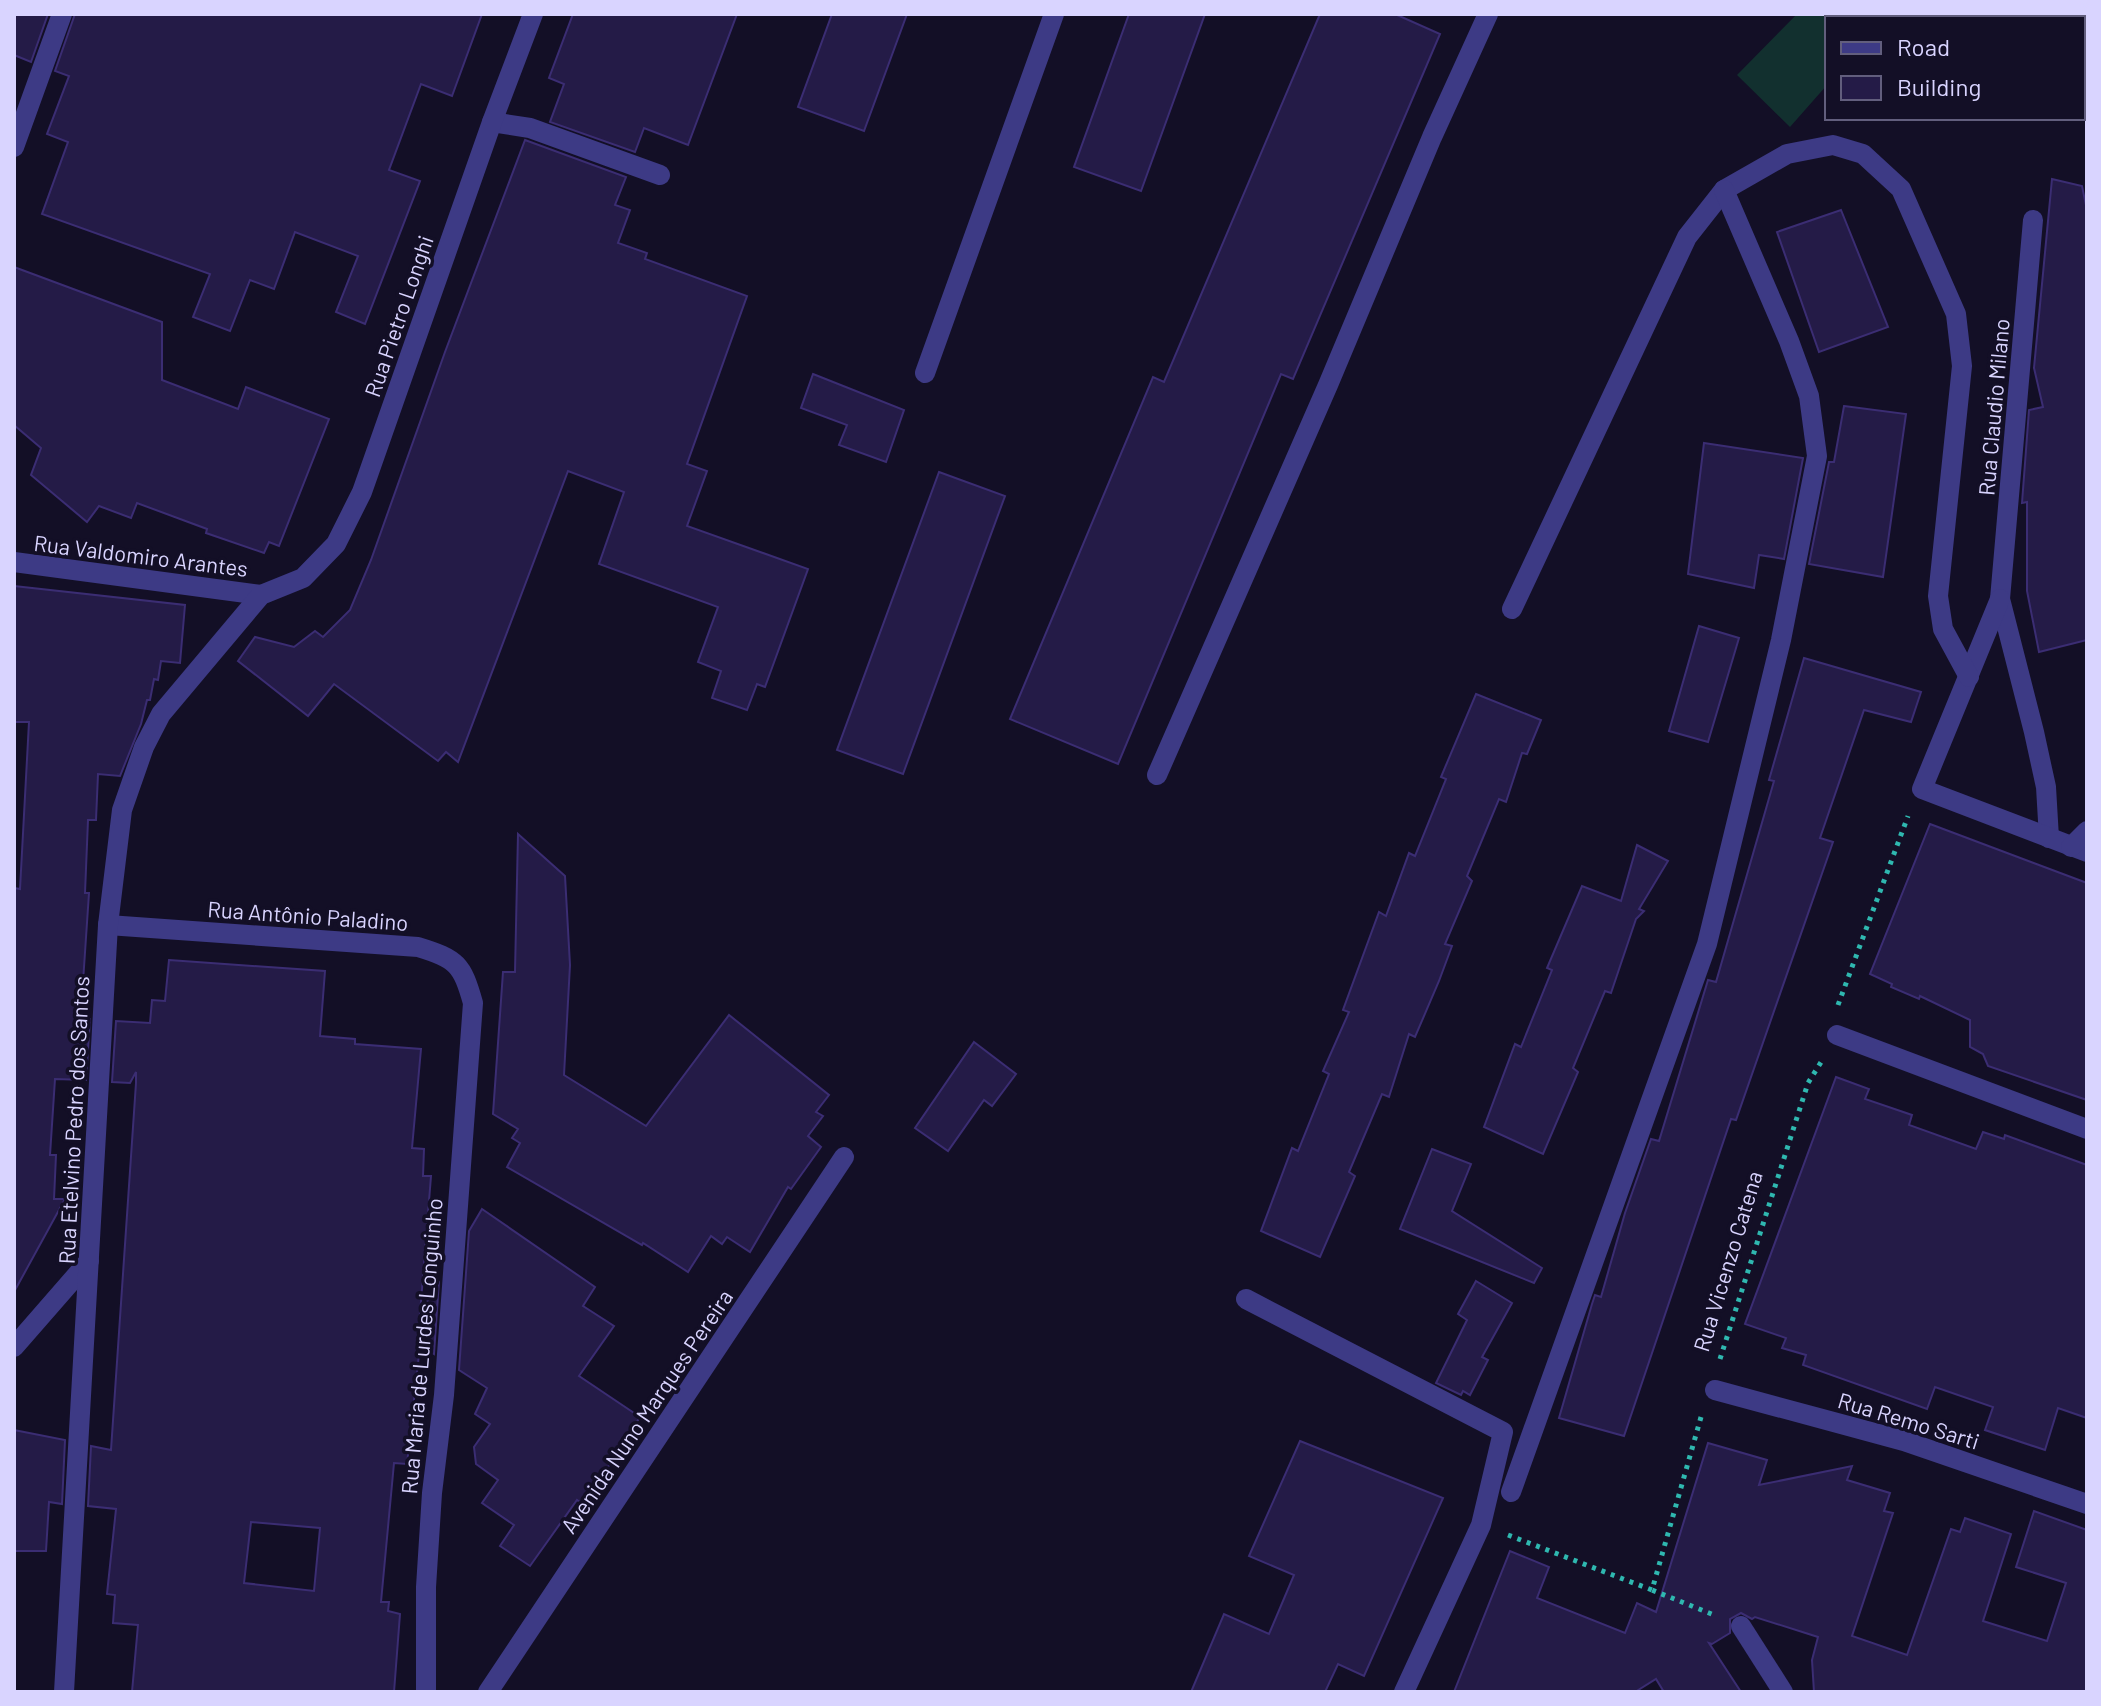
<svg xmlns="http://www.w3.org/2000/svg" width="2101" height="1706" viewBox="0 0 2101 1706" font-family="Barlow,sans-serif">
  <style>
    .green { fill: #12302f }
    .building { fill: #241b47; stroke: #3b2d73; stroke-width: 2; fill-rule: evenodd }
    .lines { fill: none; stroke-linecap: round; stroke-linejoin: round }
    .path { stroke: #2fb8b0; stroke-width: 5; stroke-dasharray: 4 6; stroke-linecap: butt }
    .minor { stroke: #3d3a85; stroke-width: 20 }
    .labels { text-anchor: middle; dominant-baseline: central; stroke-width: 7; stroke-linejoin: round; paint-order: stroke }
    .street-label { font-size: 22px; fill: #d9d4ff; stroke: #130f26 }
  </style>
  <rect width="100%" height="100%" fill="#130f26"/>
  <polygon class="green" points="1797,14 1843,14 1847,18 1827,18 1827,85 1790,127 1737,75"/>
  <g class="building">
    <polygon points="14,14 48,14 31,62 14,55"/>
    <polygon points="75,14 482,14 452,96 421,84 389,170 420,181 365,324 336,312 358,256 295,232 274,289 250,280 230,331 193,317 210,274 42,214 68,142 47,134 69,76 55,71"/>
    <polygon points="573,14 737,14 688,145 644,128 635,152 550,122 564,84 549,78"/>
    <polygon points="832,14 907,14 864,131 798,107"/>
    <polygon points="1129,14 1205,14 1141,191 1074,167"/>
    <polygon points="1320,14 1395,14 1440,34 1293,379 1281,374 1118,764 1010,719 1153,377 1164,382"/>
    <polygon points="525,140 626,177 615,205 630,210 618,243 647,253 645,259 747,296 687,464 707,471 687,526 808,569 765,687 757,684 747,710 712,698 721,671 698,662 718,607 599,564 624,492 568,471 458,762 446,752 438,761 334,684 308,716 238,661 255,637 294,647 315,631 323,637 350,610 371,560 445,352"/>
    <polygon points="2052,179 2082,186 2087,210 2087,640 2039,652 2027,591 2027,502 2022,503 2029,410 2043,407 2034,368"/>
    <polygon points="1841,210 1888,327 1819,352 1777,232"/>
    <polygon points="14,267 162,322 162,380 238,409 246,387 329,419 279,546 269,542 264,553 206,533 207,529 137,503 131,518 99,506 87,522 31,475 41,448 14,425"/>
    <polygon points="813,374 904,410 886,462 839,445 847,425 801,408"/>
    <polygon points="1844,406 1906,414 1883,577 1809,564 1829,462 1834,462"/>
    <polygon points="1704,443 1803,458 1784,559 1759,555 1754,588 1688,574"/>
    <polygon points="939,472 1005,496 903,774 837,750"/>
    <polygon points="14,586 185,605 180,663 161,661 158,680 154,679 150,700 147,700 141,724 120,776 98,774 96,820 88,820 85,893 89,893 83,982 83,1019 90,1019 86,1080 55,1079 50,1155 56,1155 54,1199 65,1199 14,1292 14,888 20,889 29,722 15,722 14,718"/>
    <polygon points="1699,626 1739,638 1708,742 1669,731"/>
    <polygon points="1804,658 1921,692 1911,722 1864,710 1820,838 1833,842 1736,1120 1731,1119 1624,1436 1559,1418 1592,1304 1595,1295 1601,1297 1625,1213 1651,1139 1659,1141 1708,980 1716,982 1774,781 1769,780"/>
    <polygon points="1476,694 1541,720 1527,754 1522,753 1506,802 1499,799 1467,876 1472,881 1445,944 1452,946 1439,981 1415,1037 1409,1034 1389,1097 1382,1094 1349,1172 1355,1176 1320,1257 1261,1231 1292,1148 1298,1151 1329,1074 1323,1071 1349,1012 1343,1010 1379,912 1386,916 1409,853 1415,856 1446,779 1441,777"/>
    <polygon points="1930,824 2087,883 2087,1100 1988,1066 1983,1054 1970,1047 1970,1020 1920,996 1919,999 1891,987 1892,984 1870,974"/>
    <polygon points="518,834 565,876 570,965 564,1075 646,1126 729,1015 829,1095 816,1112 823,1116 808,1136 821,1147 791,1189 788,1187 750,1252 727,1237 722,1244 711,1236 688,1272 643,1243 642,1245 507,1167 520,1143 512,1138 518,1129 493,1114 503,972 515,972"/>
    <polygon points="1637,845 1668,861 1639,909 1644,911 1636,919 1611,993 1605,991 1573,1068 1578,1072 1543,1154 1484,1127 1515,1044 1521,1047 1552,970 1547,968 1582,886 1621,901"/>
    <path d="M169,960L325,971L320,1036L355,1039V1044L421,1049L412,1148L424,1149L423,1176H431L420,1314L439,1281L434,1354L420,1345L407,1464L394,1463L381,1602H389L388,1611L400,1614L394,1692H132L138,1625L113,1623L115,1595L107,1594L116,1509L88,1506L91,1446L111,1450L136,1083V1072L130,1083L112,1082L116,1021L150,1023L152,1000L165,1001ZM251,1522L320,1528L314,1591L244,1583Z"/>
    <polygon points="974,1042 1016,1074 992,1106 984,1100 948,1151 915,1128"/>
    <polygon points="1836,1077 1869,1089 1865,1099 1912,1115 1909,1125 1976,1149 1983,1132 2004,1139 2005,1135 2087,1165 2087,1418 2058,1408 2045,1450 1985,1430 1993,1407 1935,1387 1927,1409 1803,1365 1806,1355 1782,1348 1786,1338 1745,1324"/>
    <polygon points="1432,1149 1471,1164 1452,1211 1542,1268 1534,1283 1400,1229"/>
    <polygon points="482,1209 595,1287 583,1306 614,1326 579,1376 640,1417 608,1467 581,1503 577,1500 530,1566 500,1546 514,1525 482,1503 498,1480 476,1464 474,1447 490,1424 475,1414 487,1388 459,1370 469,1231"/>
    <polygon points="1476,1281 1512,1303 1482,1357 1488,1360 1470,1395 1463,1391 1461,1395 1436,1383 1467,1320 1458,1314"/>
    <polygon points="14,1430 65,1440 62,1504 49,1502 46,1551 14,1551"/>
    <polygon points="1300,1441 1443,1498 1364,1676 1338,1664 1325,1692 1191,1692 1224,1614 1269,1634 1294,1575 1249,1556"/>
    <polygon points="1708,1443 1767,1460 1759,1485 1852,1466 1847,1480 1890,1493 1884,1511 1893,1513 1852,1636 1907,1655 1951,1529 1960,1532 1965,1518 2011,1534 1983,1621 2047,1641 2066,1583 2016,1567 2034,1511 2087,1530 2087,1692 1814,1692 1812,1660 1818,1637 1755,1617 1752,1619 1741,1613 1730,1619 1730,1633 1712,1644 1709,1643 1741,1692 1664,1692 1656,1679 1635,1692 1454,1692 1510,1551 1549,1567 1537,1598 1625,1633 1637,1603 1656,1612"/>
  </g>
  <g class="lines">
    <g class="path">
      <polyline points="1838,1005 1908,816"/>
      <polyline points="1720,1359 1808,1083 1823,1059"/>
      <polyline points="1701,1417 1652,1590 1714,1615"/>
      <polyline points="1508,1535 1652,1590"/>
    </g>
    <g class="minor">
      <polyline points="492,122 530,128 660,175"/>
      <polyline points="14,147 62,14"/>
      <polyline points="2033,220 2000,599 2034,732 2046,787 2049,838"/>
      <polyline points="925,373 1054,14"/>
      <polyline points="14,562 261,595"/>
      <polyline points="2000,599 1922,789 2087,852"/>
      <polyline points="1512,609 1687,237 1724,190 1787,154 1833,145 1863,154 1901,189 1956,314 1962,366 1938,596 1943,629 1969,677"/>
      <polyline points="1157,775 1328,385 1432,137 1488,14"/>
      <polyline points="2071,847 2087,831"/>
      <path d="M108,925L418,947C457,959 462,964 473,1003L444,1395L432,1493L426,1587V1692"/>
      <polyline points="1837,1035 2087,1129"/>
      <polyline points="1246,1299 1503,1432 1481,1525 1404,1692"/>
      <polyline points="14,1347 89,1261"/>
      <polyline points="1715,1390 1904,1441 2087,1504"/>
      <polyline points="1511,1492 1707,944 1781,640 1817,456 1809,396 1789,341 1724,190"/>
      <polyline points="1741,1626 1783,1692"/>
      <polyline points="64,1692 108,925 122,810 144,747 161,714 261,595 303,578 336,544 362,492 492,122 533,14"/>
      <polyline points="488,1692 844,1157"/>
    </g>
  </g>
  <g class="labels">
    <g class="street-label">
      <text transform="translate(398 316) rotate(-71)">Rua Pietro Longhi</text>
      <text transform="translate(1993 407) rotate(-85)">Rua Claudio Milano</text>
      <text transform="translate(141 555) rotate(7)">Rua Valdomiro Arantes</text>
      <text transform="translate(308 915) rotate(4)">Rua Antônio Paladino</text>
      <text transform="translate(73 1120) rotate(-87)">Rua Etelvino Pedro dos Santos</text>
      <text transform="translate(1727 1261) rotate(-73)">Rua Vicenzo Catena</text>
      <text transform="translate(421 1346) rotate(-85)">Rua Maria de Lurdes Longuinho</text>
      <text transform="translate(646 1411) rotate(-56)">Avenida Nuno Marques Pereira</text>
      <text transform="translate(1909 1420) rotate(17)">Rua Remo Sarti</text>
    </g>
  </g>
  <rect width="2101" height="1706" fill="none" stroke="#d9d4ff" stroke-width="32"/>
  <rect x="1825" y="16" width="260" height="104" fill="#130f26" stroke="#625e7d" stroke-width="2"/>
  <rect x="1841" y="42" width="40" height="12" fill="#3d3a85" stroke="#625e7d" stroke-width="2"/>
  <text x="1897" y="56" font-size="24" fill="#d9d4ff">Road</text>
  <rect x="1841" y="76" width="40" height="24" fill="#241b47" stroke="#625e7d" stroke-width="2"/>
  <text x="1897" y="96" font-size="24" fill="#d9d4ff">Building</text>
</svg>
